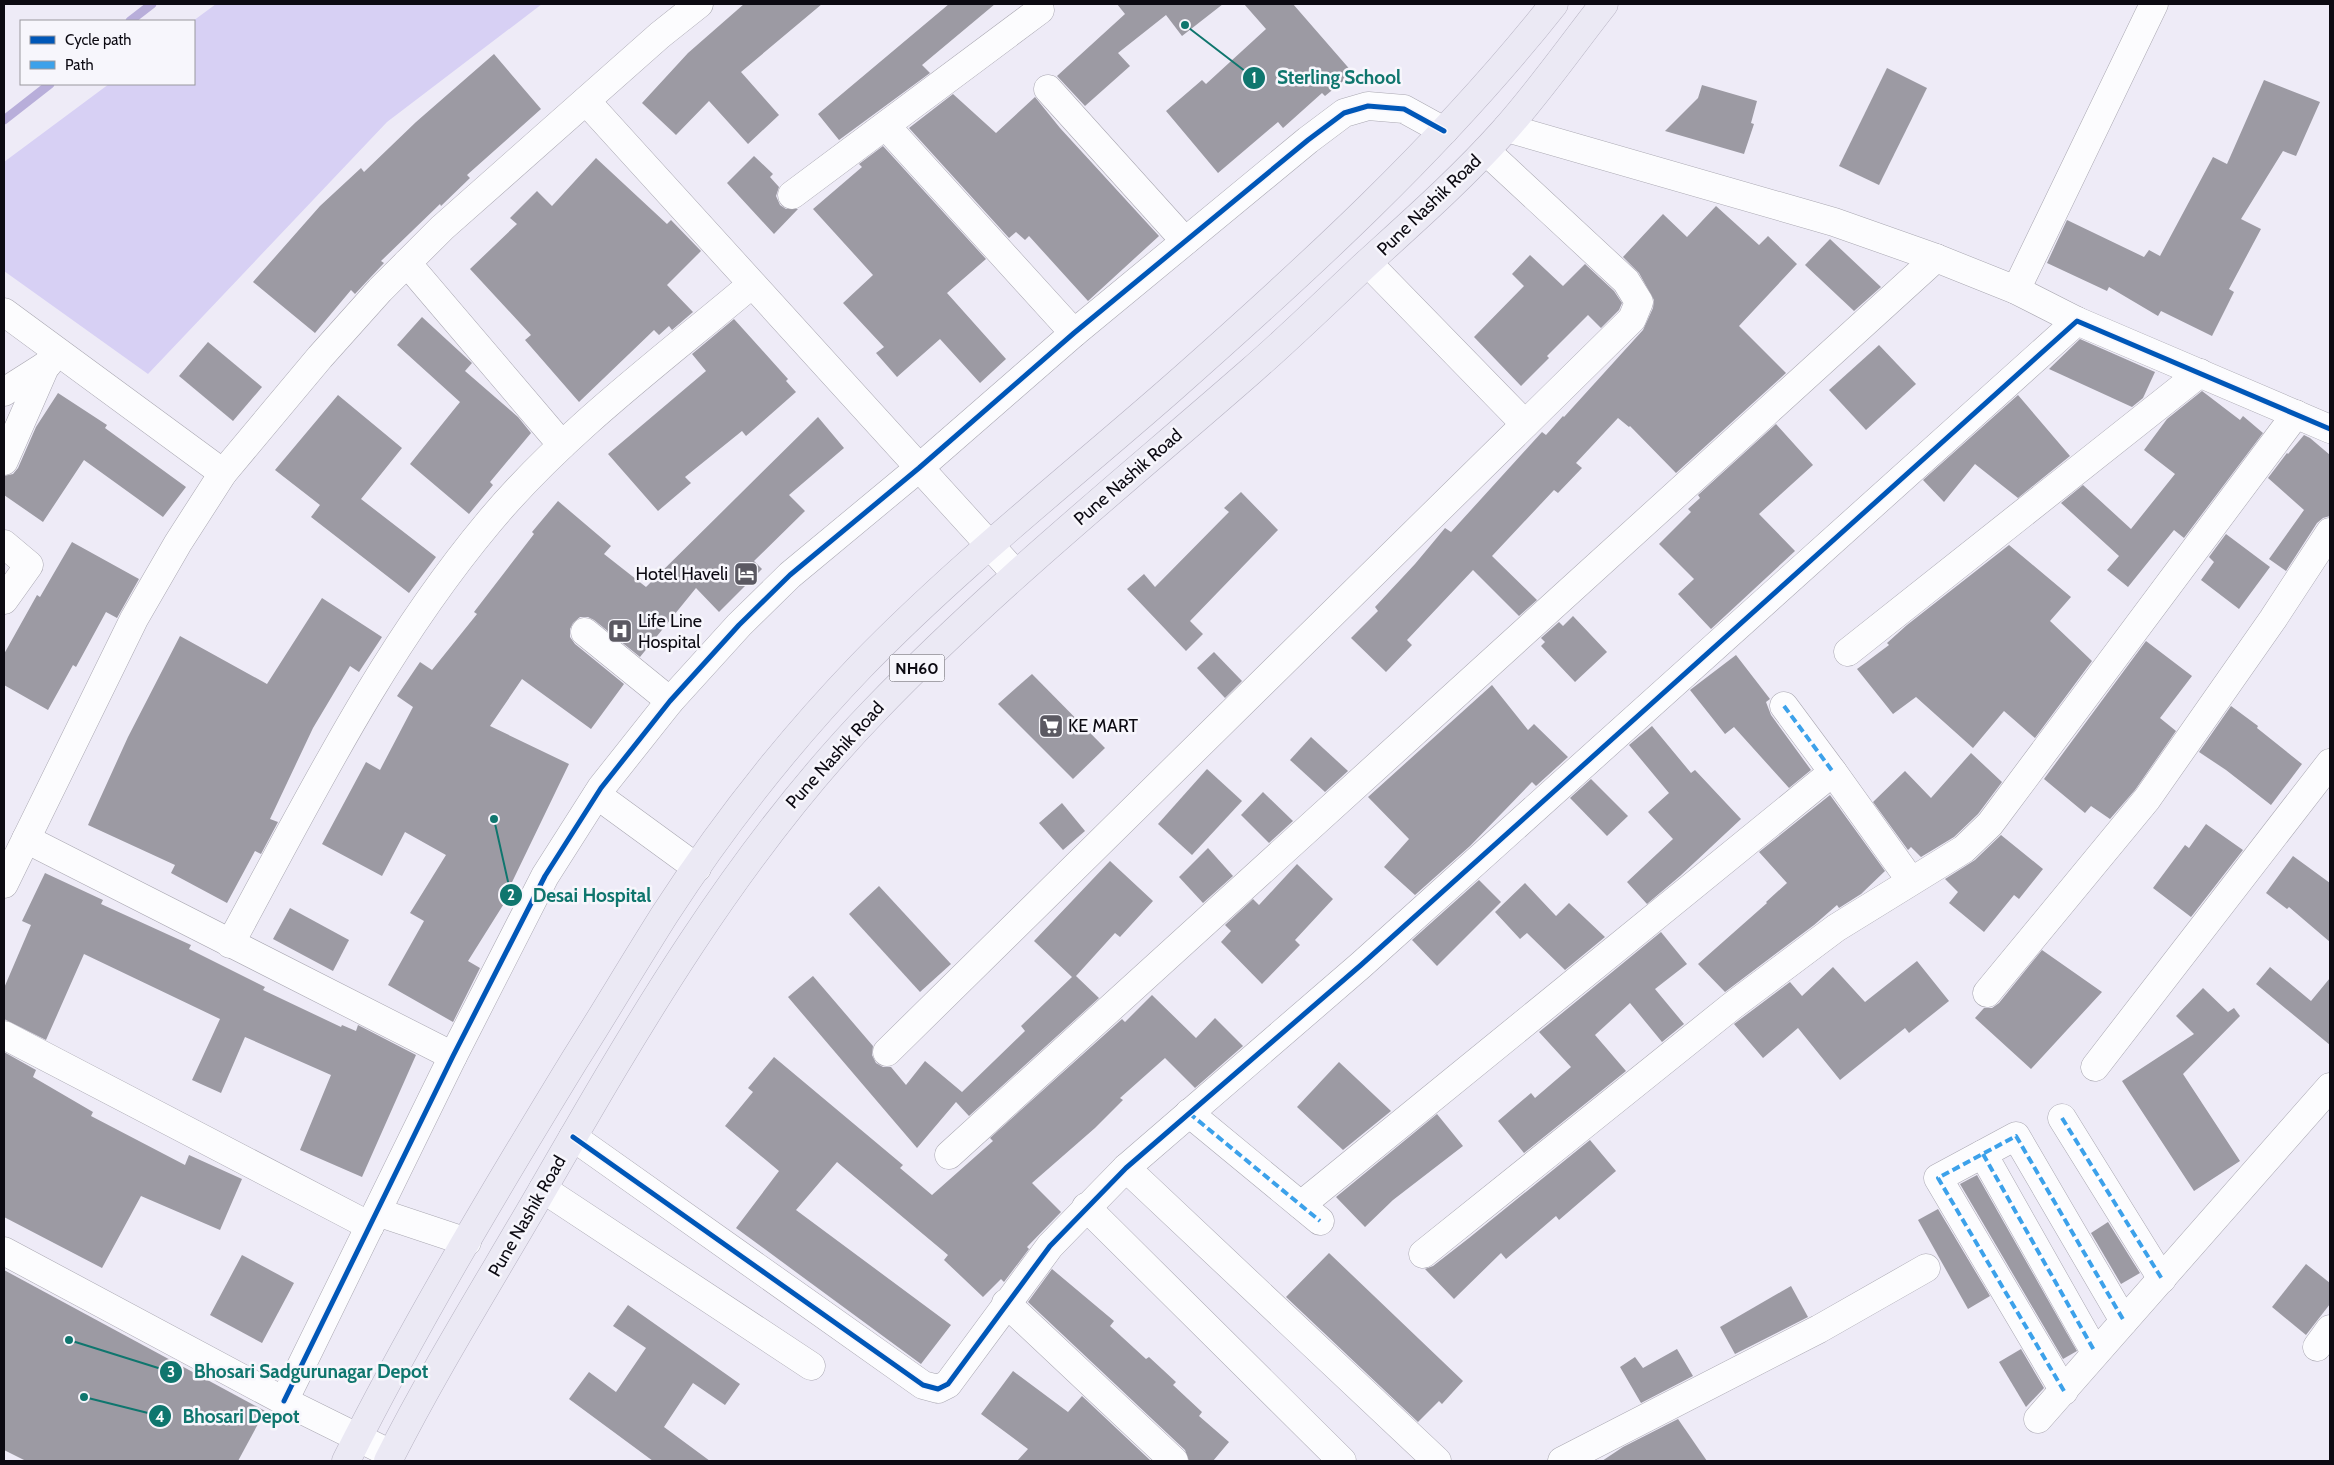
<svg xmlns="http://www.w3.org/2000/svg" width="2334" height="1465" viewBox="0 0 2334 1465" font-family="Cabin,sans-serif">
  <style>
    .green { fill: #d7d0f4 }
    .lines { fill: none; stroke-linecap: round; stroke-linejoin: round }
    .stream { stroke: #b8aeda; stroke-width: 9 }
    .building { fill: #9c9aa3 }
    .minor-casing { stroke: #a9a7b1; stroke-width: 29 }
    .highway-casing { stroke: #b7b3c3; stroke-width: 29 }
    .minor { stroke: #fcfcfe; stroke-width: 28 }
    .highway { stroke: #ebe9f4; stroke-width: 28 }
    .quiet { stroke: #3ca1ea; stroke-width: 4; stroke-dasharray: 8 4; stroke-linecap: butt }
    .cycleway-casing { stroke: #f7f6fc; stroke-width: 8 }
    .cycleway { stroke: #0057b8; stroke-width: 5 }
    .labels { text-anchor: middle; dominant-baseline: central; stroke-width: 5; stroke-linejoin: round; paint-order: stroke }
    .shield { fill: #f7f6fc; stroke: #525158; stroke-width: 1 }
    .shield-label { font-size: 16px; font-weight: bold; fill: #0c0a12 }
    .street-label { font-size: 18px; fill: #0c0a12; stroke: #f7f6fc }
    .poi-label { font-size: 18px; fill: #0c0a12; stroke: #f7f6fc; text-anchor: start }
    .leader { fill: none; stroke: #0f766e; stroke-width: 2 }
    .callout-dot { fill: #0f766e; stroke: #f7f6fc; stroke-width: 2 }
    .mark-label { font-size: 15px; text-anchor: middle; font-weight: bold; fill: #fff }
    .callout-label { font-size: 19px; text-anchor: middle; font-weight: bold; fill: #0f766e; stroke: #f7f6fc; stroke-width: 5; stroke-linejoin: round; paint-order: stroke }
  </style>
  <rect width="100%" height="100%" fill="#eeebf7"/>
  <polygon class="green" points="216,4 542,4 387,122 148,374 4,271 4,162 109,84 194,84 193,21"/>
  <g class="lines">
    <g class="stream">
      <polyline points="130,21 152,4"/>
      <polyline points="4,120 50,84"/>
    </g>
  </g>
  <g class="building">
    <polygon points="744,4 822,4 741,72 779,115 748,144 709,101 676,135 642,103 688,53"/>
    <polygon points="949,4 995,4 922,65 930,73 839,140 818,114"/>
    <polygon points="1117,4 1223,4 1182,36 1166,15 1118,53 1130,66 1085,106 1057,76 1125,14"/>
    <polygon points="1244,4 1293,4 1353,73 1325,96 1322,93 1283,128 1278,122 1218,173 1166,111 1202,80 1206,84 1266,29"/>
    <polygon points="494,54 541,109 467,175 470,178 441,206 440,204 381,261 384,263 355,294 351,290 315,333 253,282 320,206 361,168 364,172 416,122"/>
    <polygon points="1887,68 1927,88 1879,185 1839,166"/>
    <polygon points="2264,80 2320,102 2296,156 2283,151 2241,219 2261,229 2229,289 2234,292 2212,336 2161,311 2158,316 2109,287 2107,291 2047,263 2067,220 2144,257 2149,250 2160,256 2213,157 2227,164"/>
    <polygon points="1702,85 1757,101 1751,123 1754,124 1744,154 1665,131 1698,98"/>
    <polygon points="953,94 996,133 1035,97 1060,128 1159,236 1088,301 1029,236 1025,240 1016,232 1009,238 909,128"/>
    <polygon points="883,146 986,259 947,293 1006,359 980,383 940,339 897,377 876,353 884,347 843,303 873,275 813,209 862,167 859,164"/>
    <polygon points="754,156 773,174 770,177 779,187 776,196 780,205 786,209 798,209 774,234 727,183"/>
    <polygon points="596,158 667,224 671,220 701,251 667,285 693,312 672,330 669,326 659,335 654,330 579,402 525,340 531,335 470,269 517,224 510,218 537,191 552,206"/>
    <polygon points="1716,206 1759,245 1768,236 1797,264 1739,326 1786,373 1676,473 1630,426 1629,427 1618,418 1576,463 1582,468 1558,493 1554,490 1492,556 1537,600 1519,616 1473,570 1407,640 1412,645 1386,672 1351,638 1378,611 1375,607 1415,564 1445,528 1451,532 1542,432 1546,435 1563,416 1564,417 1643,330 1653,308 1654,300 1639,273 1623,257 1663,214 1687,237"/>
    <polygon points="1830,239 1881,287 1854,311 1805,265"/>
    <polygon points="1530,255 1563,286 1585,264 1614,291 1622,303 1619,310 1601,328 1588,315 1547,356 1549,358 1521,386 1474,337 1524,286 1512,274"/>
    <polygon points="422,317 472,363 465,371 518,417 531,433 490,482 493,485 469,514 410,464 460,402 397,345"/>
    <polygon points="734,319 788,379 786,381 796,392 746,436 742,431 685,477 691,483 658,511 608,454 706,371 692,354"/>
    <polygon points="2080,339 2155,372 2143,398 2132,407 2049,369"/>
    <polygon points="208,342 262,387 233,421 179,376"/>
    <polygon points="1879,345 1916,384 1866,430 1829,390"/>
    <polygon points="2202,391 2240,420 2243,416 2263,433 2184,538 2174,530 2128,587 2107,570 2119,556 2061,503 2083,485 2131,529 2175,474 2144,450 2167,419"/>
    <polygon points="58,393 107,425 105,428 186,487 163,517 84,460 43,522 4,495 4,476 13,474 18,468 36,427"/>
    <polygon points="338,395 402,448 361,499 436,557 409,593 311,517 320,505 275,470"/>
    <polygon points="2018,395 2070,456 2018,498 1975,464 1944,502 1923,480"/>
    <polygon points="818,417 844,448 789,495 805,511 754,561 762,569 719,612 696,588 640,657 594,620 588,617 580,617 573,623 570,629 570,637 575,644 624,684 591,729 522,679 490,726 569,764 503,901 505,902 468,961 480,968 453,1022 388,985 424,921 410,913 446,855 405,832 382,876 322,844 366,762 380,770 413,707 397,696 420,662 432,670 477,614 474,612 534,534 532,532 558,501 611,546 604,554 646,587"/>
    <polygon points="1776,424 1813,465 1759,514 1795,551 1711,629 1678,594 1694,579 1659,544 1691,512 1688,509 1700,498 1698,495"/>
    <polygon points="2304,435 2310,438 2330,455 2330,516 2323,518 2317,523 2286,571 2269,559 2304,510 2268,478 2287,453 2288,454"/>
    <polygon points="1241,492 1278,530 1190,621 1203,634 1186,651 1127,589 1144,574 1155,587 1229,512 1224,508"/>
    <polygon points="2226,534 2270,567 2239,609 2201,580 2214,562 2209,557"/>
    <polygon points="72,542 139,579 117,618 106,612 76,667 73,665 48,710 4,685 4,654 37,595 40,597"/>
    <polygon points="2009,545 2071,597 2050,621 2092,661 2035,738 2004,711 1973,748 1916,697 1893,714 1857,669 1889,645 1887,643 1907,625"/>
    <polygon points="322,598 382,637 359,672 350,666 313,728 270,819 278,822 261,854 255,851 227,903 171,873 175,865 88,825 128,737 180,636 267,684"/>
    <polygon points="1573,616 1607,652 1575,682 1541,646 1545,642 1541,638 1559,622 1563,626"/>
    <polygon points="2146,641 2192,676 2160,718 2176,731 2135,790 2110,819 2091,806 2085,813 2044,779"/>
    <polygon points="1214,652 1242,681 1225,698 1197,668"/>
    <polygon points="1736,655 1770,699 1766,702 1771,715 1811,770 1789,788 1734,727 1725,734 1690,690"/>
    <polygon points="1032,674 1105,748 1073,779 998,704"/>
    <polygon points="1492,685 1528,730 1534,724 1568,757 1536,786 1532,782 1470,846 1415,895 1384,867 1409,839 1368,797"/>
    <polygon points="2231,706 2258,726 2257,728 2302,764 2271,805 2226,770 2199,752"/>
    <polygon points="1652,726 1691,773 1695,770 1741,819 1680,876 1647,904 1627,882 1673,839 1648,812 1669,793 1629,745"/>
    <polygon points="1311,737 1348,771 1325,792 1290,760"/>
    <polygon points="1971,753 2002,782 1978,814 1954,837 1921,857 1911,847 1908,850 1873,802 1905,771 1931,798"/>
    <polygon points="1207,769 1242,801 1192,855 1158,824"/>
    <polygon points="1591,779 1628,816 1607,836 1570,798"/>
    <polygon points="1263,792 1293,821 1269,843 1241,815"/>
    <polygon points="1830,795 1885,871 1861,894 1839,908 1837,905 1814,925 1725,992 1698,964 1767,903 1766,902 1787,883 1759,852"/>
    <polygon points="1062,803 1085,831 1063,850 1039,823"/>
    <polygon points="2206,824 2243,850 2191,917 2153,888 2185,845 2189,848"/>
    <polygon points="2001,835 2043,869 2019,899 2014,895 1984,932 1949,903 1958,892 1945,879 1975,860"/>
    <polygon points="1208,848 1233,876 1203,903 1179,877"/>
    <polygon points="2293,856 2330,883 2330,942 2289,907 2287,909 2266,893"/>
    <polygon points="1110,861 1153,901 1120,937 1115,933 1076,976 1099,998 969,1116 956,1102 917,1148 788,997 813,976 873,1046 872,1055 876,1063 883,1067 891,1067 906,1085 925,1061 962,1092 1025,1031 1021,1026 1072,977 1034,941"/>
    <polygon points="1297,864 1333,899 1295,940 1300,945 1262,984 1221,942 1231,931 1225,925 1253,899 1259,905"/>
    <polygon points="45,873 103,900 101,904 191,945 189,949 265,987 263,990 341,1027 342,1025 356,1031 358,1025 416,1055 362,1177 300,1150 331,1075 245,1037 221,1093 192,1080 220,1019 84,954 46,1040 4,1019 4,988 31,925 22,921"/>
    <polygon points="1479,880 1501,902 1437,966 1412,940"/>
    <polygon points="1525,883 1556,916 1569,903 1605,937 1565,970 1527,933 1520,939 1495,912"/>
    <polygon points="879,886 951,964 920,992 849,914"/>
    <polygon points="290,908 349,940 333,971 273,939"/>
    <polygon points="1661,932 1687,964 1655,989 1684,1024 1662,1042 1630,1003 1595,1035 1626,1071 1524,1153 1498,1121 1531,1093 1535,1098 1571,1067 1539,1032"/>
    <polygon points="2042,950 2102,992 2031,1069 1975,1018 1984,1008 1992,1008 1999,1003"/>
    <polygon points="1917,961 1949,1001 1909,1033 1905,1028 1840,1080 1798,1028 1763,1058 1734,1024 1790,982 1802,996 1833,967 1865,1002"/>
    <polygon points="2270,967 2311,1001 2330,978 2330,1045 2256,984"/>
    <polygon points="2203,988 2228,1012 2234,1008 2240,1016 2183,1074 2240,1161 2194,1191 2122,1081 2194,1034 2176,1016"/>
    <polygon points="1152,995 1196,1038 1215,1018 1243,1046 1195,1088 1165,1058 1120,1098 1123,1100 1095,1128 1032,1183 1061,1212 1027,1247 1029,1249 1004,1282 1001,1279 983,1297 944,1260 948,1255 837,1162 796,1210 951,1325 921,1364 736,1228 779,1171 725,1126 753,1092 748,1088 774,1057 903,1165 900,1168 932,1195 993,1141 990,1138 1122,1019 1125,1022"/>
    <polygon points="4,1052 36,1070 33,1077 93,1112 91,1116 185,1165 189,1155 242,1179 220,1230 141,1196 102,1268 4,1217"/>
    <polygon points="1339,1062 1391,1111 1343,1150 1297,1107"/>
    <polygon points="1437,1114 1463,1146 1393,1200 1365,1227 1336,1197"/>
    <polygon points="1590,1140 1616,1171 1559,1220 1556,1216 1506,1259 1501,1253 1454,1299 1425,1269 1433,1266 1469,1238"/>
    <polygon points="1977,1175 2077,1351 2063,1359 1960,1184"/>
    <polygon points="1938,1209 1990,1296 1968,1309 1918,1220"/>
    <polygon points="2108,1222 2140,1273 2121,1284 2091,1233"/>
    <polygon points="1329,1253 1463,1381 1442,1404 1439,1401 1418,1422 1286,1297"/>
    <polygon points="242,1255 294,1283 262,1343 210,1315"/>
    <polygon points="2306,1264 2330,1283 2330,1304 2306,1335 2272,1307"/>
    <polygon points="1052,1269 1114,1321 1110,1326 1146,1359 1149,1357 1176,1382 1173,1385 1202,1412 1199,1416 1229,1442 1213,1461 1189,1461 1185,1450 1028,1302"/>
    <polygon points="4,1270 265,1411 238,1461 26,1461 4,1450"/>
    <polygon points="1791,1286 1808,1317 1735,1354 1720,1327"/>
    <polygon points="628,1305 740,1384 725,1405 693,1383 664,1427 710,1461 653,1461 569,1399 589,1372 616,1392 646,1348 613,1326"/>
    <polygon points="1677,1349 1693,1376 1641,1403 1620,1367 1635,1357 1643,1368"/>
    <polygon points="2021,1349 2044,1388 2026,1407 1999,1362"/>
    <polygon points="1013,1371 1068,1412 1082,1396 1151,1461 1017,1461 1028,1449 981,1414"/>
    <polygon points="1678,1419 1707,1461 1602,1461 1623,1447"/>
  </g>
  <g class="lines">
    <defs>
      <g id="minor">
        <polyline points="1048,89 1185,241"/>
        <polyline points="586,101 1016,574"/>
        <polyline points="886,126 1074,333"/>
        <polyline points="1507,128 1834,222 1936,258 2016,290 2077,321"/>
        <polyline points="792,195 1040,10"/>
        <polyline points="407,263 562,445"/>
        <polyline points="1368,263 1525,424"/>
        <polyline points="2016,290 2154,4"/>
        <polyline points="4,312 223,473"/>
        <polyline points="4,392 48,364"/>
        <polyline points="4,461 46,365"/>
        <polyline points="4,544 29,565 4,600"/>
        <polyline points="585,632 670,701"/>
        <polyline points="1848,652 2200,373"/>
        <polyline points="1784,706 1833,772"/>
        <polyline points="597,795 697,868"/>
        <polyline points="26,839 453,1056"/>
        <polyline points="4,884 134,619 178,543 223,473 320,357 380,290 442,228 660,35 699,4"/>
        <path d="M230,944C309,799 382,650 489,522C562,434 663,359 751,285"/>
        <polyline points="1987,993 2147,799 2273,619 2330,532"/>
        <polyline points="4,1035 370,1226"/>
        <polyline points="887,1052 1632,319 1639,302 1626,281 1486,151"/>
        <polyline points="2095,1067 2330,763"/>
        <polyline points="1189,1113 1320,1221"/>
        <polyline points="2062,1118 2162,1279"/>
        <polyline points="573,1137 923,1385 938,1389 948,1384 1050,1246 1126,1168 1361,965 2077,321 2330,429"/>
        <polyline points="1983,1154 2095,1352"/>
        <polyline points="949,1155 1936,258"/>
        <polyline points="1126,1168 1437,1461"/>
        <polyline points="543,1189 811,1366"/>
        <polyline points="1301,1205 1833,772 1911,881"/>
        <polyline points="1086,1207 1342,1461"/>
        <polyline points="377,1212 467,1242"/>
        <polyline points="4,1251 284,1401 391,1454"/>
        <polyline points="1423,1254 1732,1006 1836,928 1964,849 1990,824 2296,414"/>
        <polyline points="1006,1303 1174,1461"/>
        <polyline points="2317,1347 2330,1329"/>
        <polyline points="2064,1391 1938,1178 2016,1136 2124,1321"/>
        <polyline points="284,1401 453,1056 545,876 601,788 670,701 739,625 790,575 919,468 1074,333 1308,140 1344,113 1368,106 1404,109 1444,131"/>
        <polyline points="2038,1419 2330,1087"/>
        <polyline points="1562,1461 1819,1329 1926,1268"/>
      </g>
      <g id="highway">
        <path d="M346,1461C415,1324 494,1192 574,1061C605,1012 634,963 665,914C722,826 788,742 861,666C957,567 1065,482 1169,391C1305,271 1441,147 1554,4"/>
        <path d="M388,1461C434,1370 489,1282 540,1194C638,1024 736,854 873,712C991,589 1123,483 1251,371C1290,337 1327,301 1364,266C1411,223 1460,180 1503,132C1539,92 1571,46 1604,4"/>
      </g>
    </defs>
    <use href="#minor" class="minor-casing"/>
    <use href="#highway" class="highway-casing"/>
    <use href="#minor" class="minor"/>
    <use href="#highway" class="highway"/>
    <g class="quiet">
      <polyline points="1784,706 1833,772"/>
      <polyline points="1189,1113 1320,1221"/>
      <polyline points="2062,1118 2162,1279"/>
      <polyline points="1983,1154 2095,1352"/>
      <polyline points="2064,1391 1938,1178 2016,1136 2124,1321"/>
    </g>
    <defs>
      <g id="cycleway">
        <polyline points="573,1137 923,1385 938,1389 948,1384 1050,1246 1126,1168 1361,965 2077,321 2330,429"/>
        <polyline points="284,1401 453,1056 545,876 601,788 670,701 739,625 790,575 919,468 1074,333 1308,140 1344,113 1368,106 1404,109 1444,131"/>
      </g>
    </defs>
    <use href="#cycleway" class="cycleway-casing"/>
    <use href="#cycleway" class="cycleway"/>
  </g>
  <defs>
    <symbol id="hotel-square" viewBox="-11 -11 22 22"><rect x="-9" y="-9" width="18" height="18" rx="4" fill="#5b5962" stroke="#f7f6fc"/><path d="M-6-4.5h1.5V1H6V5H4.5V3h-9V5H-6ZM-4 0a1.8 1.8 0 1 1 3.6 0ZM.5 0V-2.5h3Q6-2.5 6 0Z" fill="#fff"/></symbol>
    <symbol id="hospital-square" viewBox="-11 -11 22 22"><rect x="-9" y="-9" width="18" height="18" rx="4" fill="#5b5962" stroke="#f7f6fc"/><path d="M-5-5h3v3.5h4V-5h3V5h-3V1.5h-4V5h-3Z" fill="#fff"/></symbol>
    <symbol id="supermarket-square" viewBox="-11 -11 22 22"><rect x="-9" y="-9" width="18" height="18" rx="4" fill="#5b5962" stroke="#f7f6fc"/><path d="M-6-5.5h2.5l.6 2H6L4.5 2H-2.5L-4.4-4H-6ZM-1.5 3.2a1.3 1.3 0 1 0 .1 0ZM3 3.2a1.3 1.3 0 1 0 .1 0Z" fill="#fff"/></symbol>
  </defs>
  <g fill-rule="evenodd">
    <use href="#hotel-square" x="732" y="560" width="28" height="28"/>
    <use href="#hospital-square" x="606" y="617" width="28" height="28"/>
    <use href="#supermarket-square" x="1037" y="712" width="28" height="28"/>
  </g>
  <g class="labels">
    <rect class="shield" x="889.5" y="654.5" width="55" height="27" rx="4"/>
    <g class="shield-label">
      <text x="917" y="668">NH60</text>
    </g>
    <g class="street-label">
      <text transform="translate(1429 205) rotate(-44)">Pune Nashik Road</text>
      <text transform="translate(1128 477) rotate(-41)">Pune Nashik Road</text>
      <text transform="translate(835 755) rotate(-48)">Pune Nashik Road</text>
      <text transform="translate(527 1216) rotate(-60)">Pune Nashik Road</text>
    </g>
    <g class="poi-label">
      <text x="728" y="574" text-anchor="end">Hotel Haveli</text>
      <text x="638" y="621">Life Line<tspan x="638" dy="21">Hospital</tspan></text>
      <text x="1068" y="726">KE MART</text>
    </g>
  </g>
  <path class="leader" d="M1185 25L1254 78M494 819L511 895M69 1340L171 1372M84 1397L160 1416"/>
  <g class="callout-dot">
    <circle cx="1185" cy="25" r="5"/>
    <circle cx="494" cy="819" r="5"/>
    <circle cx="69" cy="1340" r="5"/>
    <circle cx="84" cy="1397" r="5"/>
    <circle cx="1254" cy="78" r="12"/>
    <circle cx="511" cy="895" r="12"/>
    <circle cx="171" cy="1372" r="12"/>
    <circle cx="160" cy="1416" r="12"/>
  </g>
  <g class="mark-label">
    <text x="1254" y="83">1</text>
    <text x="511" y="900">2</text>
    <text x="171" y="1377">3</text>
    <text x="160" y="1422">4</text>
  </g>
  <g class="callout-label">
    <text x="1339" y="84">Sterling School</text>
    <text x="592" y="902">Desai Hospital</text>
    <text x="311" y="1378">Bhosari Sadgurunagar Depot</text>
    <text x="241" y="1423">Bhosari Depot</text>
  </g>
  <rect width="2334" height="1465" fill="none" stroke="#0c0a12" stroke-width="10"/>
  <rect x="20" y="20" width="175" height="65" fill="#f7f6fc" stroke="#99989e"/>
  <rect x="30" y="36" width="25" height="8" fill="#0057b8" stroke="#99989e"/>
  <text x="65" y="45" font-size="15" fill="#0c0a12">Cycle path</text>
  <rect x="30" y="61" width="25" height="8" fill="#3ca1ea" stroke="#99989e"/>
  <text x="65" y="70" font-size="15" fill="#0c0a12">Path</text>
</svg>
